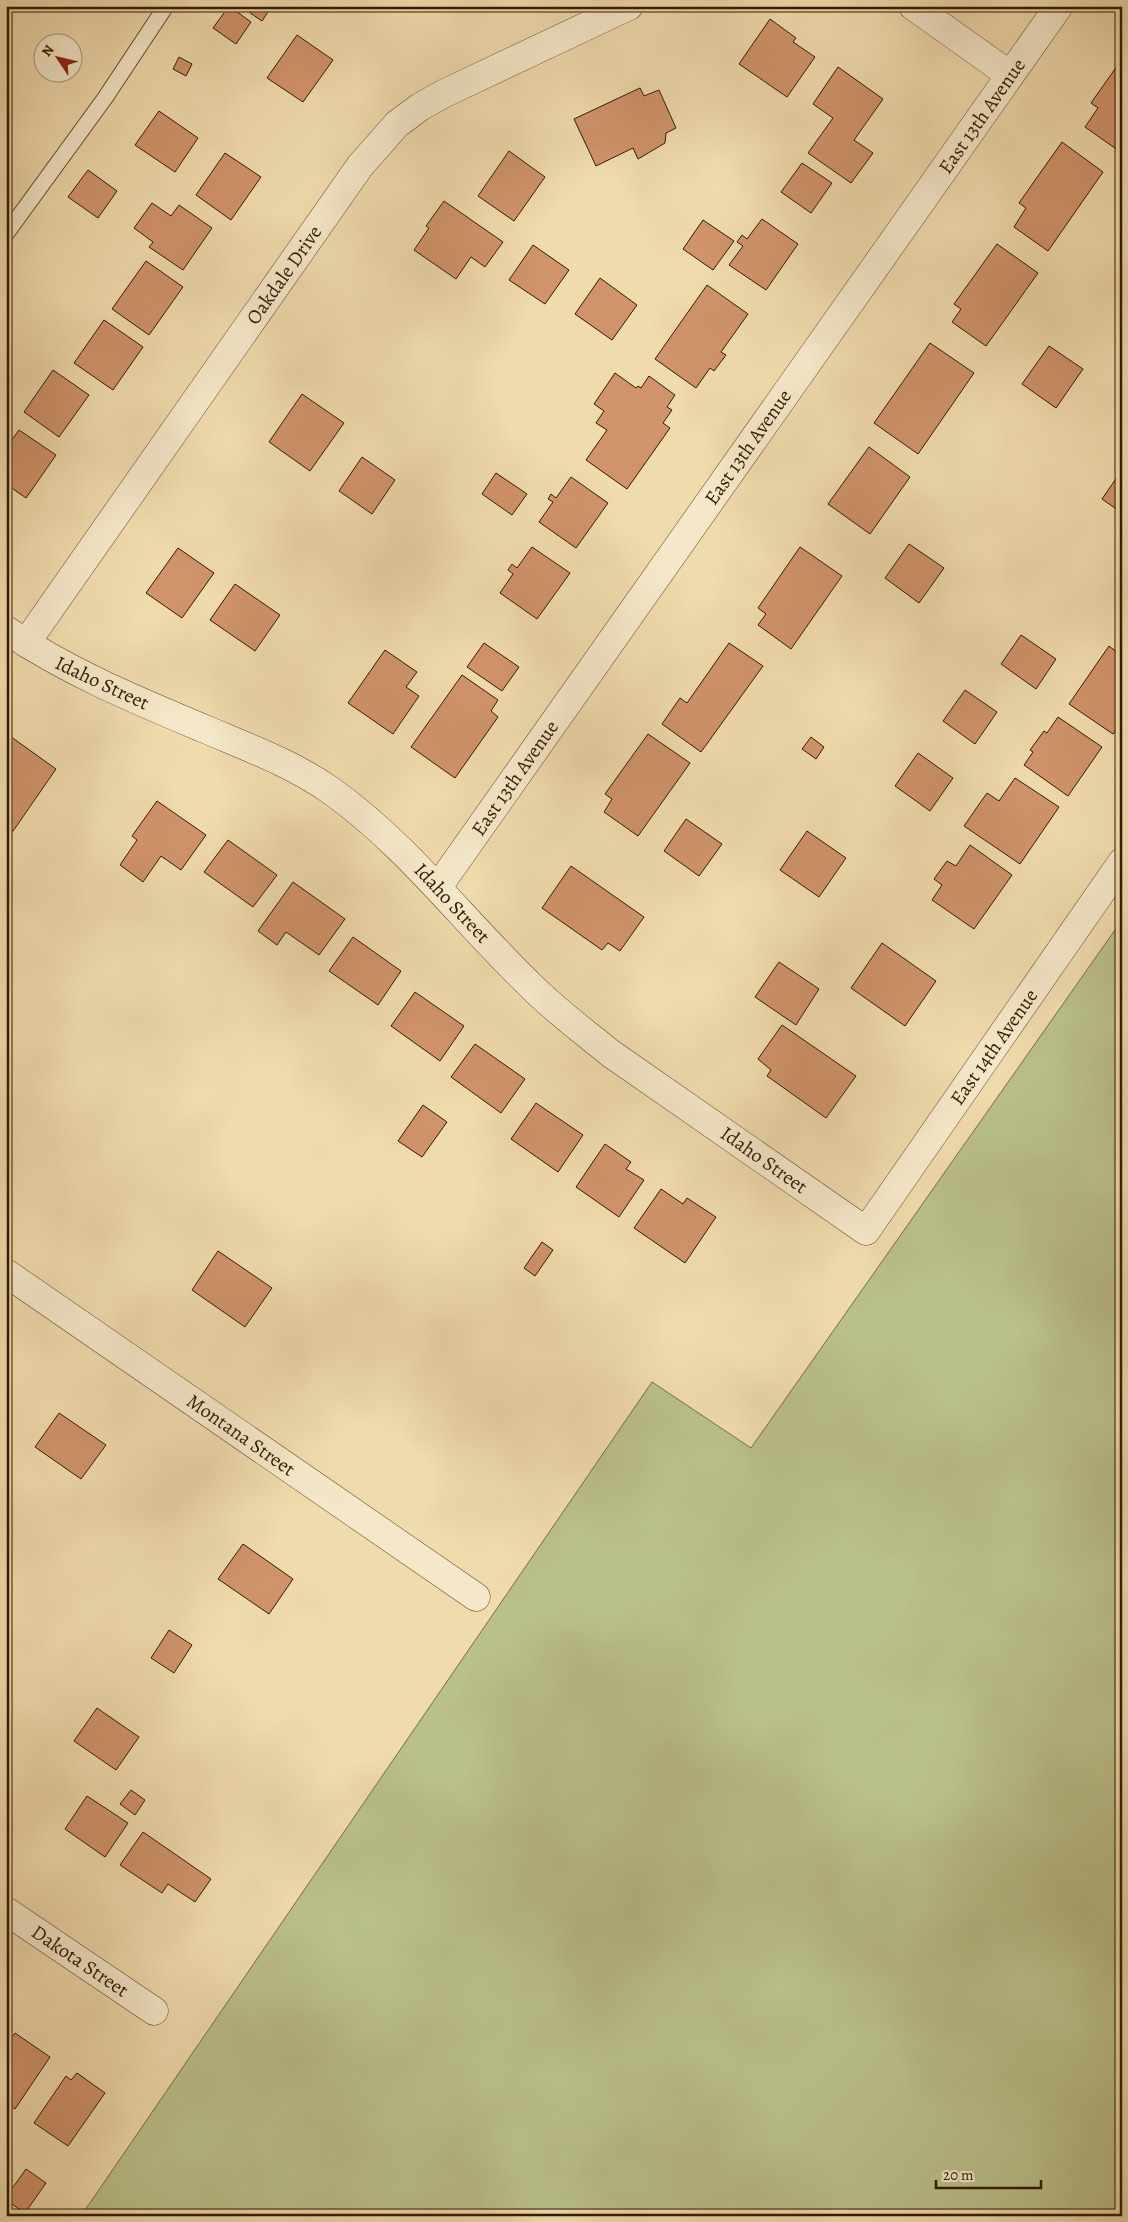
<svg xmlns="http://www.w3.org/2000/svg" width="1128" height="2222" viewBox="0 0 1128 2222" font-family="Alegreya,serif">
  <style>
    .green { fill: #bac08a; stroke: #766c45 }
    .building { fill: #d1936a; stroke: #331900 }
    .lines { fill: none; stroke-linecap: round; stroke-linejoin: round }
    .service-casing { stroke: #624a2b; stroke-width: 17 }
    .minor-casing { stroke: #624a2b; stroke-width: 29 }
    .service { stroke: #f5e8ca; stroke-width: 15 }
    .minor { stroke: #f5e8ca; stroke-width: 28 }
    .labels { text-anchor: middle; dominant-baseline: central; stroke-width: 4; stroke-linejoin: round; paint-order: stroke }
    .street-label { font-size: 20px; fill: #331900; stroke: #f5e8ca }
  </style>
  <rect width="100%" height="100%" fill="#f0dbad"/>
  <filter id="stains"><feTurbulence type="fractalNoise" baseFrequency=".004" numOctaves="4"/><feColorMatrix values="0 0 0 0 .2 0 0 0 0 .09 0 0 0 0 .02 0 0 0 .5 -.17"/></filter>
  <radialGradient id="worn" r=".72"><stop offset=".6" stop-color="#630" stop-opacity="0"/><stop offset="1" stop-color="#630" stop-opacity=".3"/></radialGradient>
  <polygon class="green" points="1122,920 1122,2216 81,2216 652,1382 751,1448"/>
  <g class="building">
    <polygon points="229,6 251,22 236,44 213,28"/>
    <polygon points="240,6 272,6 262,21"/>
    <polygon points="409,6 424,6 411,12"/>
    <polygon points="770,19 796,38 793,42 815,57 787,97 739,64"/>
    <polygon points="297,35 333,60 303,102 267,78"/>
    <polygon points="179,57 192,64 186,76 173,69"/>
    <polygon points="1122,59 1122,147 1119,151 1085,127 1098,108 1091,103"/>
    <polygon points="838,67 883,99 854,140 873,153 851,183 808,153 833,118 813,104"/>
    <polygon points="640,88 644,96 659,90 676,128 666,133 665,143 638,159 633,148 596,166 574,119"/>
    <polygon points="159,111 198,138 175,172 135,145"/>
    <polygon points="1062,142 1103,172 1048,251 1014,227 1026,208 1019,203"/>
    <polygon points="509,151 545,177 514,221 478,196"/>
    <polygon points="225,153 261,177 231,220 196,195"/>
    <polygon points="802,163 832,183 811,213 781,192"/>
    <polygon points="88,170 117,191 98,218 68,197"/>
    <polygon points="444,201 503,242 485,267 471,257 456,279 414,250 429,228 426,226"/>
    <polygon points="152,203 171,216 179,205 212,228 183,270 149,247 153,242 134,228"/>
    <polygon points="762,219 798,244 766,290 729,265 743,246 737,242 742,235 747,239"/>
    <polygon points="703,220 734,241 713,270 683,249"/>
    <polygon points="997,244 1038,273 986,346 952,322 961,309 954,304"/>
    <polygon points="533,245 569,270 545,304 509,280"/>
    <polygon points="146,261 183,287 149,335 112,309"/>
    <polygon points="600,278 637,305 612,340 575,314"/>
    <polygon points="707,285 748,314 721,352 726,355 714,371 710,368 696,388 655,359"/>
    <polygon points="104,320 143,347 113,390 74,363"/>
    <polygon points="930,343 974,373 918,454 874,423"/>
    <polygon points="1049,346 1083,369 1056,408 1022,384"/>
    <polygon points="53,370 89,395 59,437 24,412"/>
    <polygon points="615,373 636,388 638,386 641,388 649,376 675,395 667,407 672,410 663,423 670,428 627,489 586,460 607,430 596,423 604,411 594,404"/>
    <polygon points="302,394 344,423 310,471 269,442"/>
    <polygon points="19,430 56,455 26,498 6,484 6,448"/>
    <polygon points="869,447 910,477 870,534 828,504"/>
    <polygon points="362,457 395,480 372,514 339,491"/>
    <polygon points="1122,470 1122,513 1102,499"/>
    <polygon points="496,473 527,494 512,515 482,494"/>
    <polygon points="571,477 608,503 576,548 539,522 553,502 548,499 551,494 556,498"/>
    <polygon points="909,544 944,568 919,603 885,578"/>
    <polygon points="532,547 570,573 537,619 500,593 513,574 508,570 512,564 517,568"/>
    <polygon points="800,547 842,576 791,649 758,625 766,614 758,608"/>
    <polygon points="178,548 214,573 182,618 146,593"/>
    <polygon points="235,584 280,615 255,651 210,620"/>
    <polygon points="1021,635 1056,659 1036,689 1001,664"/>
    <polygon points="484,643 519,667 502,691 467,667"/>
    <polygon points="729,643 763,666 701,752 662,724 680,698 687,703"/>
    <polygon points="1109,646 1122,656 1122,722 1113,734 1069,704"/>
    <polygon points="385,650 417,672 406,687 419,696 393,734 348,703"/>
    <polygon points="462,675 498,700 491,711 498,717 455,778 411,747"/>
    <polygon points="965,690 997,712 975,744 943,721"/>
    <polygon points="1058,717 1102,747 1068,796 1024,765 1033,752 1030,750 1044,731 1047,733"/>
    <polygon points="7,734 56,769 11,834 6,831"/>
    <polygon points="648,734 690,763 638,836 604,812 612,799 605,794"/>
    <polygon points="811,737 824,747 816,759 802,749"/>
    <polygon points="918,753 953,778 930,811 895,786"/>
    <polygon points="1015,778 1059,807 1020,864 964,826 987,793 999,801"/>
    <polygon points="157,801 206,835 181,870 161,856 143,882 120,865 137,840 132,836"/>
    <polygon points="686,819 722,844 699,876 664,851"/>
    <polygon points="807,831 846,858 819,897 780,870"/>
    <polygon points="228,840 277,875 253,907 204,872"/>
    <polygon points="970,845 1012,875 974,929 932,900 942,885 934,879 947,861 956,866"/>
    <polygon points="571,866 644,917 620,951 608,943 602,950 542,908"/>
    <polygon points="293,882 345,919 319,955 286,932 277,945 258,931"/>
    <polygon points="353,937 401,971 378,1005 329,971"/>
    <polygon points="882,943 936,981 905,1026 851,988"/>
    <polygon points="779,962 819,989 796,1025 755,997"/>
    <polygon points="415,992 464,1026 440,1061 391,1026"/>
    <polygon points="782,1025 856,1076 826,1118 767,1076 771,1070 758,1059"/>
    <polygon points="475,1044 525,1079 501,1113 451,1077"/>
    <polygon points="536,1103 583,1135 558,1172 511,1139"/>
    <polygon points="423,1105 447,1122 422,1157 398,1141"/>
    <polygon points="605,1144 631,1162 626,1169 644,1180 619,1217 576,1187"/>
    <polygon points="661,1189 683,1204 687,1198 716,1217 685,1263 634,1228"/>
    <polygon points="542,1242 553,1250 535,1276 524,1268"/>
    <polygon points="218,1251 272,1288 245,1327 192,1290"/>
    <polygon points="59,1413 106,1445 81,1479 35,1447"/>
    <polygon points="243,1544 293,1579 269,1614 218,1579"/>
    <polygon points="169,1630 192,1645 174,1673 151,1658"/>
    <polygon points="97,1708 139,1737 116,1770 74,1741"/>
    <polygon points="131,1790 145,1800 135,1815 120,1804"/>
    <polygon points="87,1796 128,1823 105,1857 65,1829"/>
    <polygon points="143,1832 211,1879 195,1902 168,1884 162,1893 120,1865"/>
    <polygon points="15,2033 50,2057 15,2109 6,2103 6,2045"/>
    <polygon points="77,2073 105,2093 68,2146 34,2123 66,2076 71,2080"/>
    <polygon points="26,2169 46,2183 25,2213 6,2200 6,2197"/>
  </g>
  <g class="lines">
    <defs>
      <polyline id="service" points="6,234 105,98 166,6"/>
      <g id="minor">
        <polyline points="913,6 1010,75"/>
        <path d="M6,630C68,672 136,700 205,729C247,747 293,764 330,790C406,844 461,918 527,982C552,1008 582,1030 610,1053L866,1231L1122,862"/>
        <polyline points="26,643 360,166 397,124 420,107 443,94 629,6"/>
        <polyline points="438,887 1059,6"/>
        <polyline points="6,1273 476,1597"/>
        <polyline points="6,1911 154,2011"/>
      </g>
    </defs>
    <use href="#service" class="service-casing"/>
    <use href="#minor" class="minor-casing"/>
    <use href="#service" class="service"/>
    <use href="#minor" class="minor"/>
  </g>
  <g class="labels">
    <g class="street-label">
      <text transform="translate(982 116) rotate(-55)">East 13th Avenue</text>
      <text transform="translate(284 275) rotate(-55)">Oakdale Drive</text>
      <text transform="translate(748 447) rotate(-55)">East 13th Avenue</text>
      <text transform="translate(102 683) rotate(25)">Idaho Street</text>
      <text transform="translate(515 778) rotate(-55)">East 13th Avenue</text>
      <text transform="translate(452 903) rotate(47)">Idaho Street</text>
      <text transform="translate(994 1047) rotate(-55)">East 14th Avenue</text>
      <text transform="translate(764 1160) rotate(35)">Idaho Street</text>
      <text transform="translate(241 1435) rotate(35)">Montana Street</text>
      <text transform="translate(80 1961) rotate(34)">Dakota Street</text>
    </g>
  </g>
  <rect width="1128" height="2222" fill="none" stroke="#f0dbad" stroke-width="25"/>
  <rect x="8" y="8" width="1113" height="2207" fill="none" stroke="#331900" stroke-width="2.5"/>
  <rect x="12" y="12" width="1103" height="2197" fill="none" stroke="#331900"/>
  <g transform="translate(58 58) rotate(305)"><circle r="24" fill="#f5e8ca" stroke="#a79579"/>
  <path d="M0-4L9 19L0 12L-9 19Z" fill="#8f2418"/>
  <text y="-8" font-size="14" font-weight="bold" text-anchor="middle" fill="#331900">N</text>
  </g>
  <path d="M936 2180v8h105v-8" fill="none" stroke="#331900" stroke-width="2.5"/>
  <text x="943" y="2180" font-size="15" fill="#331900" stroke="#f5e8ca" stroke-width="4" paint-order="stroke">20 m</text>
  <rect width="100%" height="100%" filter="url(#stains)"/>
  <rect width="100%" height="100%" fill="url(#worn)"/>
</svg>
